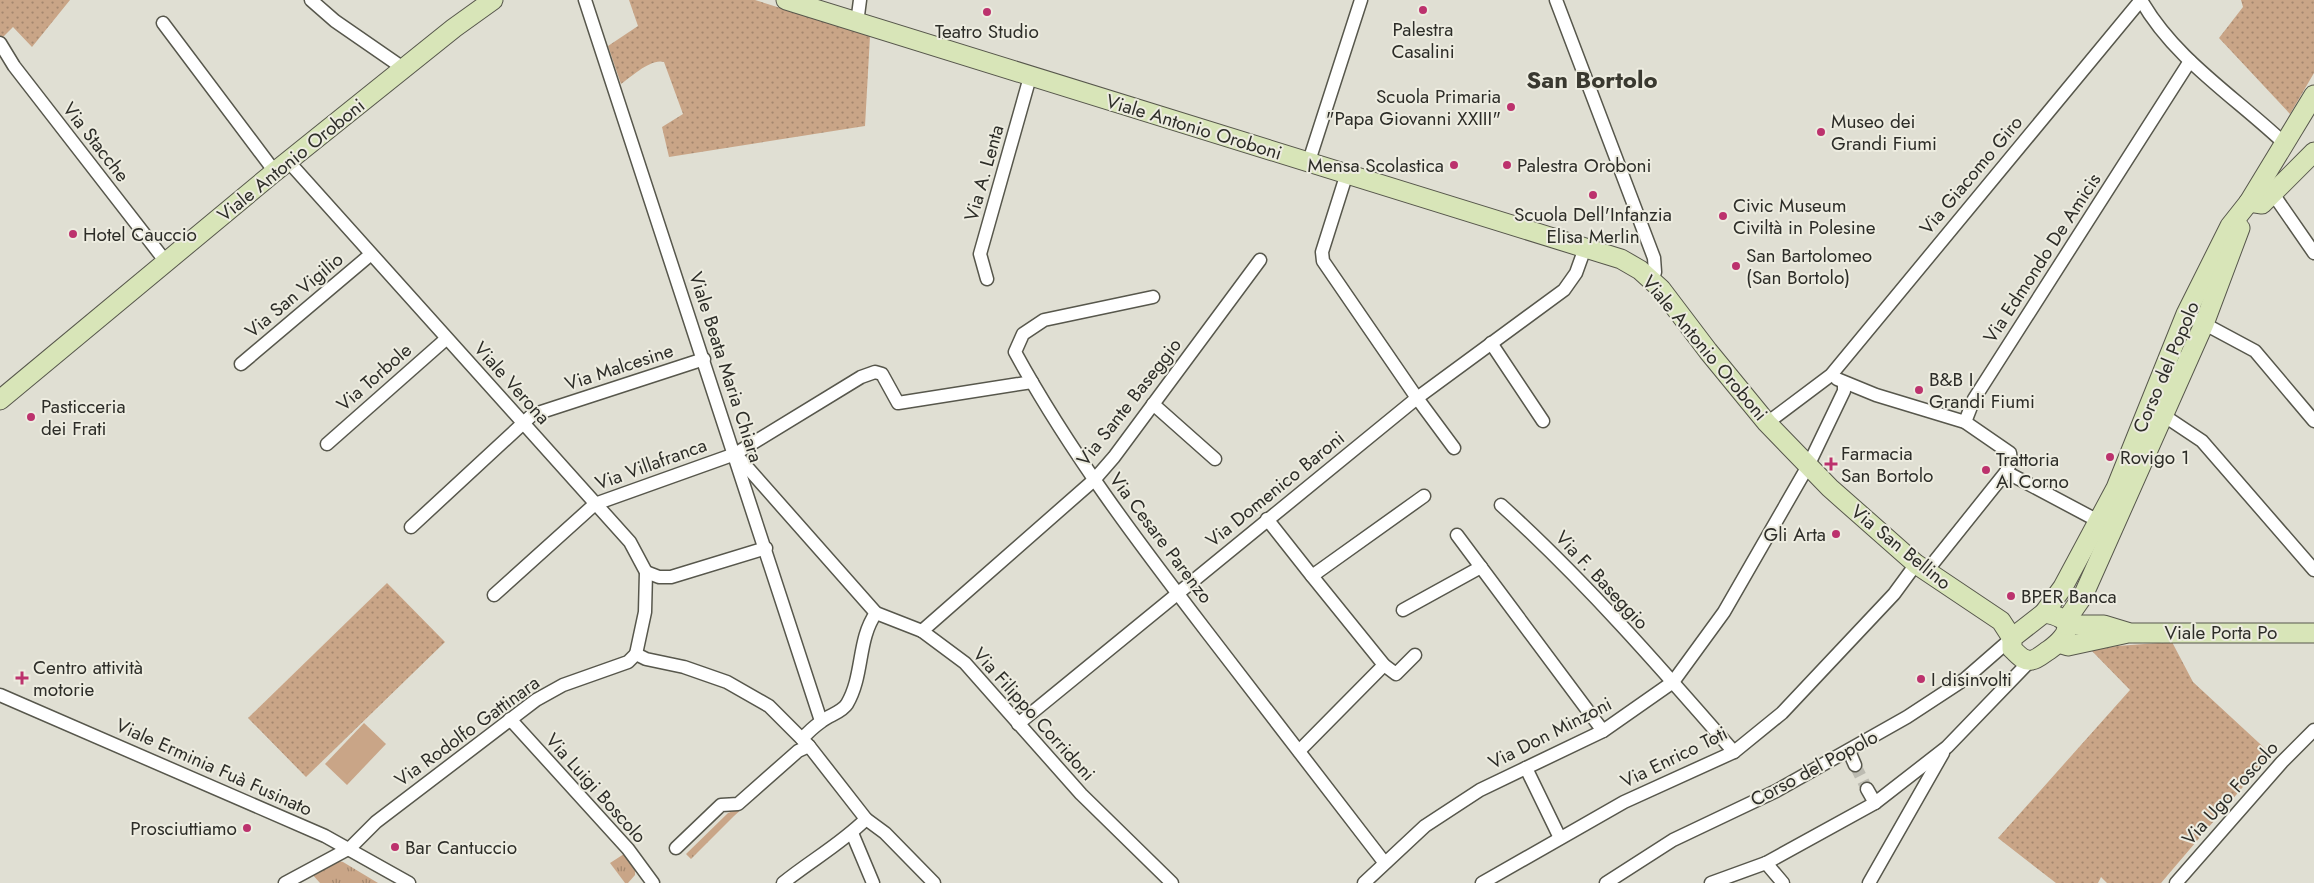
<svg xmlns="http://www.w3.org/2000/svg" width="2314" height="883" viewBox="0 0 2314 883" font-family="Jost,sans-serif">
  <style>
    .grass { fill: url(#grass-tufts) }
    .park { fill: url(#park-dots) }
    .pitch { fill: #c9a587 }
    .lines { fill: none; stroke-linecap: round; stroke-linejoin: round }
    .street-tunnel { stroke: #bcbbb1; stroke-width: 12; stroke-dasharray: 12 6; stroke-linecap: butt }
    .street-casing { stroke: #57574c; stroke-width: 15 }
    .secondary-casing { stroke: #57574c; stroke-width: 21 }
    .street { stroke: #fff; stroke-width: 12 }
    .secondary { stroke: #d8e5b8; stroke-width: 19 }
    .poi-dot { fill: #bc326d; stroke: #edece0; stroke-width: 2 }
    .labels { text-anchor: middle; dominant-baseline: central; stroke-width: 4; stroke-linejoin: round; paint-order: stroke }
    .poi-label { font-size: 19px; fill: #2d2d28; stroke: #edece0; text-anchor: start }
    .street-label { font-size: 19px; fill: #2d2d28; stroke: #edece0 }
    .district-label { font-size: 24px; font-weight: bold; fill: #3a3930; stroke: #edece0 }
  </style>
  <defs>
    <pattern id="grass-tufts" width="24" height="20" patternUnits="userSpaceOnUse" patternTransform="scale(1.25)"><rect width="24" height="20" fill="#c9a587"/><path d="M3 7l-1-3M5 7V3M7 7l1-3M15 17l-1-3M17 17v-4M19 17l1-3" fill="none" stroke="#a4876e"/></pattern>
    <pattern id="park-dots" width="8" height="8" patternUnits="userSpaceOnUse" patternTransform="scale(1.25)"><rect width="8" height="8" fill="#c9a587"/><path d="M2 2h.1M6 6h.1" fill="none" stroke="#a4876e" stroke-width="1.8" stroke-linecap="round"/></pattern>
  </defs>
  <rect width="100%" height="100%" fill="#e0dfd3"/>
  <g class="grass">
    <polygon points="798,759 734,816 691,859 686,854 728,813 738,809"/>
    <polygon points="624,854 635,868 635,875 628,883 625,883 610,863"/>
    <polygon points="335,860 343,862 378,883 320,883 311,873"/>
  </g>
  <g class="park">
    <polygon points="0,0 70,0 32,47 13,27 0,40"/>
    <path d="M629,0H755L870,36L865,126L669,157L662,127L683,114L664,62C651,58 631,77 621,84L608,46L638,26Z"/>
    <polygon points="2241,0 2314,0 2314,73 2290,114 2219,38 2243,7"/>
    <polygon points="387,583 445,642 306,777 248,718"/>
    <polygon points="2172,642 2193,682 2271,754 2161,883 2107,883 2101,877 2098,883 2056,883 1998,838 2130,690 2091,650 2117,646"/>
  </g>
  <polygon class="pitch" points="364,723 386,744 347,785 325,764"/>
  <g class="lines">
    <polyline class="street-tunnel" points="1855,765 1867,789"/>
    <defs>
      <g id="street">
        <polyline points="311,0 335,21 403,68"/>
        <polyline points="585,0 821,721"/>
        <polyline points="1556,0 1654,258 1655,272 1652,281"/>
        <path d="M2141,0C2175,60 2237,98 2286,145"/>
        <polyline points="163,23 275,172"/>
        <polyline points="857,23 860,0"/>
        <polyline points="0,43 14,66 166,262"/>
        <polyline points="288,161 630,542 646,572 645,612 636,654"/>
        <polyline points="1309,161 1361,0"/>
        <polyline points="1347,173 1322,252 1323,261 1417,398 1454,448"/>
        <polyline points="2269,188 2314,253"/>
        <polyline points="987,279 980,254 1030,77"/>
        <path d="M1153,297L1044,320L1023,334L1015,352C1069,451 1138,542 1207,632C1266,708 1325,785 1384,862"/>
        <polyline points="2186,314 2255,351 2314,421"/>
        <polyline points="1491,343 1543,421"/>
        <polyline points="241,364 370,255"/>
        <polyline points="1837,379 1876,395 1965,422 2010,453 2011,462 2006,472 1926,572"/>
        <polyline points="1153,404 1215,459"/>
        <polyline points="2157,411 2202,441 2314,570"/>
        <polyline points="1965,422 1974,399 2190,61"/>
        <polyline points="1767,423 1831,375 2141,0"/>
        <polyline points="327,444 446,339"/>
        <polyline points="739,458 876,613 922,631 965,663 1081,794 1172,883"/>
        <polyline points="2006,472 2104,524"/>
        <path d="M1501,505C1585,581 1660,667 1734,752"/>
        <polyline points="1267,519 1312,576 1424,496"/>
        <polyline points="411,527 532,415 704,359"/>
        <polyline points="1457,535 1603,731"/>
        <polyline points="646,572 659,577 671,577 766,548"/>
        <polyline points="1312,576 1384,665 1396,674 1415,655"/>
        <polyline points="494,595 595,504 735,454 861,377 875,372 882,374 898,403 1032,382"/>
        <polyline points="1403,610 1481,567"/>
        <polyline points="922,631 1094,480 1114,457 1260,260"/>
        <polyline points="636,654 646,659 684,667 727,682 769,706 809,746 866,819 885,833 934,883"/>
        <polyline points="0,695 325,836 409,883"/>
        <polyline points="510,719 628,849 653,883"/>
        <polyline points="1018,724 1417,398 1564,290 1576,273 1585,248"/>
        <path d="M802,739C808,732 815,726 822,721C830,715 842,712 847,704C864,675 857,640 876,613"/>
        <polyline points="1299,751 1384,665"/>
        <polyline points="1849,751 1855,765"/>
        <polyline points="1526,768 1560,838"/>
        <polyline points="1867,789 1875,803"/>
        <polyline points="852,833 873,883"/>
        <polyline points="676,848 721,805 738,804 798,751 809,746"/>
        <polyline points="1766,863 1783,883"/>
        <polyline points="285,883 350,848 376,822 536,700 563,685 628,662 636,654"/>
        <path d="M783,883C810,861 841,844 866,819"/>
        <polyline points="1364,883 1425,826 1480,790 1603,731 1673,682 1724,612 1808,466 1844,391 1844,383"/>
        <polyline points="1482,883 1624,802 1734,752 1782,713 1894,594 1916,564"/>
        <polyline points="1606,883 1673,840 1776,791 1907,717 1965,679 2012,638"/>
        <polyline points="1711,883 1766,863 1875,803 1947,747 2031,660"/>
        <polyline points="1869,883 1943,753"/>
        <polyline points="2176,883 2282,762 2314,730"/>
      </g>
      <g id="secondary">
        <polyline points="786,0 1621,259 1640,270 1661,289 1708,351 1767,423 1830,488 1916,564 2001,621 2012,638"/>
        <polyline points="2249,202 2262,204 2314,152"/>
        <polyline points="0,400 272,174 454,28 493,0"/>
        <polyline points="2044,613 2063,587 2116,488 2186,314 2230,226 2249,202 2314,95"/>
        <path d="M2044,613C2076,618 2071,634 2049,650C2044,653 2038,659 2032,660C2023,662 2018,654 2012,649V638Z"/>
        <polyline points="2064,619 2069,616 2083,596 2204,324 2240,228"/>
        <polyline points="2067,625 2104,625 2127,632"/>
        <polyline points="2058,643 2068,646 2128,633 2314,633"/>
      </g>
    </defs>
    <use href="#street" class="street-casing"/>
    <use href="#secondary" class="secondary-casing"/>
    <use href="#street" class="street"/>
    <use href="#secondary" class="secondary"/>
  </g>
  <g class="poi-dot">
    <circle cx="1423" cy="10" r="5"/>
    <circle cx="987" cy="12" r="5"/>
    <circle cx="1511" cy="107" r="5"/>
    <circle cx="1821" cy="132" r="5"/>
    <circle cx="1454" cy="165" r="5"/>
    <circle cx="1507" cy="165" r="5"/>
    <circle cx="1593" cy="195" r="5"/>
    <circle cx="1723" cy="216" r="5"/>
    <circle cx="73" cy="234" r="5"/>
    <circle cx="1736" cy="266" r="5"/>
    <circle cx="1919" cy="390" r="5"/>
    <circle cx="31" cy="417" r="5"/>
    <circle cx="2110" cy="457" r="5"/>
    <path d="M1828.5 456.5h5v5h5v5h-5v5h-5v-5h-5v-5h5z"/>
    <circle cx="1986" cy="470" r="5"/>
    <circle cx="1836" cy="534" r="5"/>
    <circle cx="2011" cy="596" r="5"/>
    <path d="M19.5 670.5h5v5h5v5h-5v5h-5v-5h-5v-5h5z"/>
    <circle cx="1921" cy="679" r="5"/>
    <circle cx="247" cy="828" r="5"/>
    <circle cx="395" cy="847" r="5"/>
  </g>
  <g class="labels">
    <g class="poi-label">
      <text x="1423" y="29" text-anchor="middle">Palestra<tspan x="1423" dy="22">Casalini</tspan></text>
      <text x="987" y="31" text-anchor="middle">Teatro Studio</text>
      <text x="1501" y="96" text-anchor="end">Scuola Primaria<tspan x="1501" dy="22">"Papa Giovanni XXIII"</tspan></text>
      <text x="1831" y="121">Museo dei<tspan x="1831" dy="22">Grandi Fiumi</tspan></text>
      <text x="1444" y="165" text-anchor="end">Mensa Scolastica</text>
      <text x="1517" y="165">Palestra Oroboni</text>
      <text x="1733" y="205">Civic Museum<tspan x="1733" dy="22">Civiltà in Polesine</tspan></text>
      <text x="1593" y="214" text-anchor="middle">Scuola Dell'Infanzia<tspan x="1593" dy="22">Elisa Merlin</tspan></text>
      <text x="83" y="234">Hotel Cauccio</text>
      <text x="1746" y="255">San Bartolomeo<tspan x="1746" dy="22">(San Bortolo)</tspan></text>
      <text x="1929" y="379">B&amp;B I<tspan x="1929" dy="22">Grandi Fiumi</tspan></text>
      <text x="41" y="406">Pasticceria<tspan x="41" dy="22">dei Frati</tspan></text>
      <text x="1841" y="453">Farmacia<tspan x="1841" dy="22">San Bortolo</tspan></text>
      <text x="2120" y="457">Rovigo 1</text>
      <text x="1996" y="459">Trattoria<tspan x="1996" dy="22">Al Corno</tspan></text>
      <text x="1826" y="534" text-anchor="end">Gli Arta</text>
      <text x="2021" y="596">BPER Banca</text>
      <text x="33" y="667">Centro attività<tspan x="33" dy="22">motorie</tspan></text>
      <text x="1931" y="679">I disinvolti</text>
      <text x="237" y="828" text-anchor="end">Prosciuttiamo</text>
      <text x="405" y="847">Bar Cantuccio</text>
    </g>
    <g class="street-label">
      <text transform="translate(1194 127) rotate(17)">Viale Antonio Oroboni</text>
      <text transform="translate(96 142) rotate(52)">Via Stacche</text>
      <text transform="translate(291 160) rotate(-39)">Viale Antonio Oroboni</text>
      <text transform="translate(984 173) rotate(-74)">Via A. Lenta</text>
      <text transform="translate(1971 175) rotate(-50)">Via Giacomo Giro</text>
      <text transform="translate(2042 258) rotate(-57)">Via Edmondo De Amicis</text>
      <text transform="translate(294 295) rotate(-40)">Via San Vigilio</text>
      <text transform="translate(1705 348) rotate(50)">Viale Antonio Oroboni</text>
      <text transform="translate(619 367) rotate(-18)">Via Malcesine</text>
      <text transform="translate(726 367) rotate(72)">Viale Beata Maria Chiara</text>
      <text transform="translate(2166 367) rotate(-67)">Corso del Popolo</text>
      <text transform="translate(374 377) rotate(-41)">Via Torbole</text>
      <text transform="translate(512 383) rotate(48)">Viale Verona</text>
      <text transform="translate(1129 402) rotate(-52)">Via Sante Baseggio</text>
      <text transform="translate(651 464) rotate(-20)">Via Villafranca</text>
      <text transform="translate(1275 489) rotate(-39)">Via Domenico Baroni</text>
      <text transform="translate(1161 538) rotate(53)">Via Cesare Parenzo</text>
      <text transform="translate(1901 547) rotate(39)">Via San Bellino</text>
      <text transform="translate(1602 580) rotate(47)">Via F. Baseggio</text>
      <text x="2221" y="632">Viale Porta Po</text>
      <text transform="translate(1034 714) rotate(48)">Via Filippo Corridoni</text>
      <text transform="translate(467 731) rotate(-36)">Via Rodolfo Gattinara</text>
      <text transform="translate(1550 733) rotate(-27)">Via Don Minzoni</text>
      <text transform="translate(1674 757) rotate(-26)">Via Enrico Toti</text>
      <text transform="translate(214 767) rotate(24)">Viale Erminia Fuà Fusinato</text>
      <text transform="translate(1814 768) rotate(-28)">Corso del Popolo</text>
      <text transform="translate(596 788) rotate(48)">Via Luigi Boscolo</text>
      <text transform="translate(2230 793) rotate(-48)">Via Ugo Foscolo</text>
    </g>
    <g class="district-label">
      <text x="1592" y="79">San Bortolo</text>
    </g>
  </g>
</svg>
